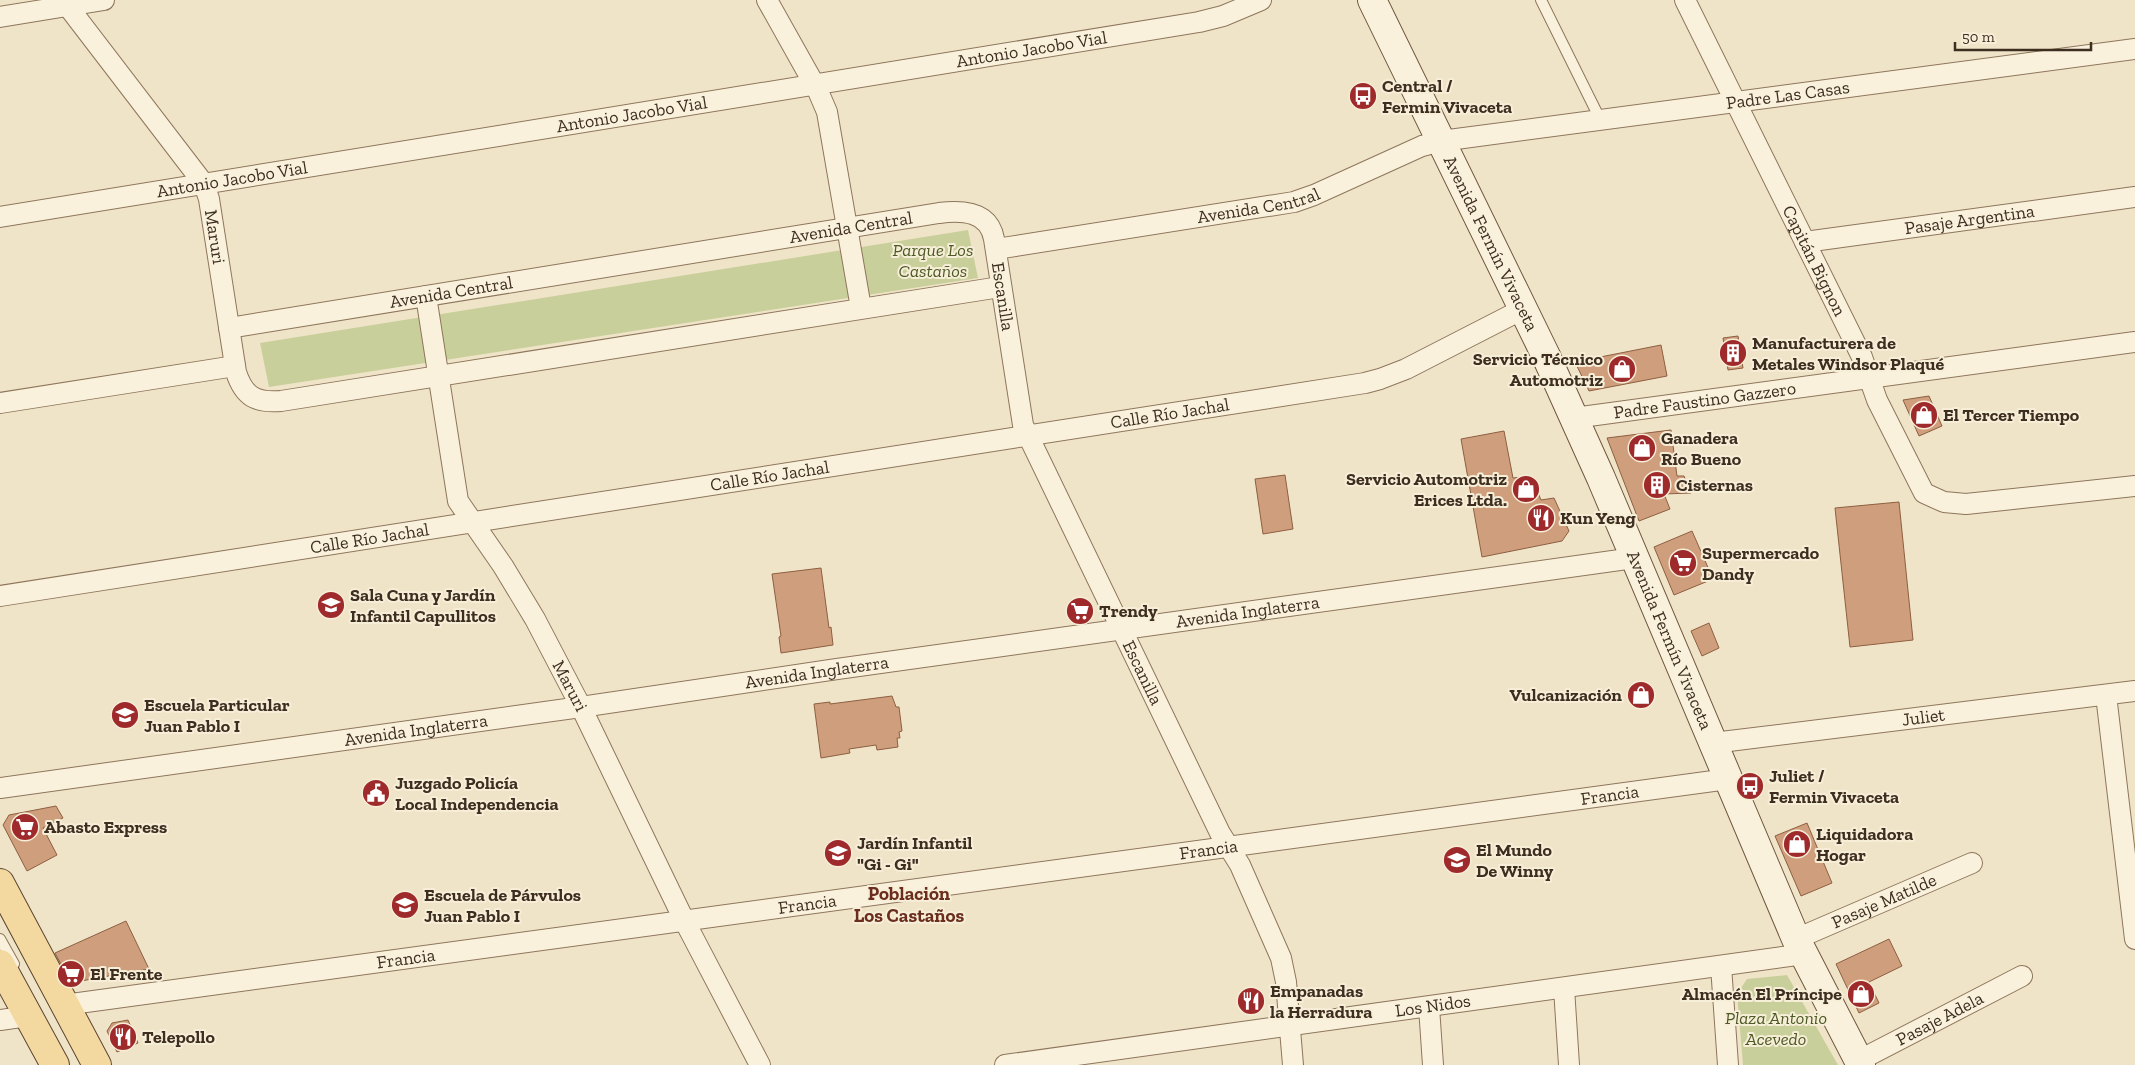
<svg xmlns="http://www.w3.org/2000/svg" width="2135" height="1065" viewBox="0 0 2135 1065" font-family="'Zilla Slab',serif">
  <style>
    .green { fill: #c9cf9b }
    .building { fill: #cf9f7d; stroke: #8d5f41 }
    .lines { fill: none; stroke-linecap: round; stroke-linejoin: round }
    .lane-casing { stroke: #8d765c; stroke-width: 12 }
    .street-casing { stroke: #8d765c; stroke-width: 22 }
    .secondary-casing { stroke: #6f573f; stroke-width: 30 }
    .primary-casing { stroke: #5b4430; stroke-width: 30 }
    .lane { stroke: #faf1dc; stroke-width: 10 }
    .street { stroke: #faf1dc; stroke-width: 20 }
    .secondary { stroke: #faf1dc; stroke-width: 28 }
    .primary { stroke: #f3d9a0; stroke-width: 28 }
    .labels { text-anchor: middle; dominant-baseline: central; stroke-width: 4; stroke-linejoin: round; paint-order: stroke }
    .street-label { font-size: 18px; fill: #3d2e20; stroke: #f7eed8 }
    .poi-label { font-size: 18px; font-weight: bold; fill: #3d2e20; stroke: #f7eed8; text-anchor: start }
    .park-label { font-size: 18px; font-style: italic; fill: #4d5a26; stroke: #f7eed8 }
    .neighbourhood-label { font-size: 19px; font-weight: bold; fill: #6b2e1e; stroke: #f7eed8 }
  </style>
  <rect width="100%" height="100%" fill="#f0e4c8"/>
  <g class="green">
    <polygon points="968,230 978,278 269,387 260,343"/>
    <polygon points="1787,975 1838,1065 1743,1065 1737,994 1747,979"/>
  </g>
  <g class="building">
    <polygon points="1738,336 1743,368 1728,370 1723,338"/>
    <polygon points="1661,345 1667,376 1589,391 1575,362"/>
    <polygon points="1929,396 1942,426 1919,436 1903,400"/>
    <polygon points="1671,430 1677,476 1684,476 1691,493 1664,494 1670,509 1639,521 1607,438"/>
    <polygon points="1504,431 1513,478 1531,476 1541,500 1554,498 1569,531 1562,541 1482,557 1461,439"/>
    <polygon points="1285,475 1293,529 1263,534 1255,479"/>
    <polygon points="1899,502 1913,640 1850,647 1835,508"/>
    <polygon points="1692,531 1713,579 1674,595 1654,547"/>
    <polygon points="821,568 829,628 831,627 833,645 781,653 779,637 781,636 772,574"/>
    <polygon points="1709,623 1719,648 1702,656 1691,631"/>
    <polygon points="1645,685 1650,698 1636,704 1631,691"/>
    <polygon points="892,696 896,707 899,707 902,731 899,732 900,738 897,738 898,747 877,750 876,745 849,749 850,753 821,758 814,704 830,702 830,704"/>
    <polygon points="56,806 63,818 43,828 57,855 27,871 3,825 9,815"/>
    <polygon points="1807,823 1832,883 1801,896 1775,836"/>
    <polygon points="126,921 149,969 75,982 70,981 55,953"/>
    <polygon points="1889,939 1902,966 1869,982 1879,1003 1859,1013 1836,964"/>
    <polygon points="128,1020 138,1043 117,1052 107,1031 112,1023"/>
  </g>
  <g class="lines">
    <defs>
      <g id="lane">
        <polyline points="1541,0 1600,119"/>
        <polyline points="0,939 14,964"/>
      </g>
      <g id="street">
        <path id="s1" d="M63,0L204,184L209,199L236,372C244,397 256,403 281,401L1000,287"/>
        <polyline points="767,0 818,91 827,112 861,308"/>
        <path id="s2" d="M1685,0L1862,357L1877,400L1924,493L1944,502L1966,504L2135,486"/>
        <polyline points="0,17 104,0"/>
        <path id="s3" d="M0,217L1199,22L1223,16L1261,0"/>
        <path id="s4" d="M1805,242L2135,197"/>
        <path id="s5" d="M996,249L1294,202L1314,195L1422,146L1441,141L2135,49"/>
        <path id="s6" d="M426,296L458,501L503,566L535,619L581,707L684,920L760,1065"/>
        <path id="s7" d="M229,328L939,213C962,210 989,211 994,239L1023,425L1220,833L1240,865L1281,958L1286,982L1293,1065"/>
        <polyline points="0,403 235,366"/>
        <path id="s8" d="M1574,418L2135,342"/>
        <path id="s9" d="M0,596L1365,383L1380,379L1406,369L1523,309"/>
        <polyline points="2106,695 2135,939"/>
        <path id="s10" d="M1713,743L2135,691"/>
        <path id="s11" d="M0,788L581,707L837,669L1634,558"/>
        <path id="s12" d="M1796,939L1972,863"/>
        <polyline points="1721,966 1728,1065"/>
        <polyline points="1564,988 1569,1065"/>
        <path id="s13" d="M64,1005L1728,779"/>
        <polyline points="1429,1007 1433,1065"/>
        <polyline points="0,1020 28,1016"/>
        <path id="s14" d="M1858,1061L2022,976"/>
        <path id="s15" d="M1005,1065L1804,954"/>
      </g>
      <g id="secondary">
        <path id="s16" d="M1372,0L1546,356L1601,478L1796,939L1861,1065"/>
      </g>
      <g id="primary">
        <polyline points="0,883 97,1065"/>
        <polyline points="0,964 55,1065"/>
      </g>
    </defs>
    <use href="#lane" class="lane-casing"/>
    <use href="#street" class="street-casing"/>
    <use href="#secondary" class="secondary-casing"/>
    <use href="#primary" class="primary-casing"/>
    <use href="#lane" class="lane"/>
    <use href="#street" class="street"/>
    <use href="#secondary" class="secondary"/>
    <use href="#primary" class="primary"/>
  </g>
  <defs>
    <symbol id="bus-disc" viewBox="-11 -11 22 22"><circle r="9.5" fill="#9e2a2b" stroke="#f7eed8"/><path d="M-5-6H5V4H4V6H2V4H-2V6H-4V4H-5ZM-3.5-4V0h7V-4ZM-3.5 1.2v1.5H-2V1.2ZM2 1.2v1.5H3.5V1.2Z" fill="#fff"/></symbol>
    <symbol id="building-disc" viewBox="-11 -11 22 22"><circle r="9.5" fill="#9e2a2b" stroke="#f7eed8"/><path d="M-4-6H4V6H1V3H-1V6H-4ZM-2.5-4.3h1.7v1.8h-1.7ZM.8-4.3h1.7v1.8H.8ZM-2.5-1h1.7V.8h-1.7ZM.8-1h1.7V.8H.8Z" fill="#fff"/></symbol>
    <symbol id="shop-disc" viewBox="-11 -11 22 22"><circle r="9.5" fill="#9e2a2b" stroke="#f7eed8"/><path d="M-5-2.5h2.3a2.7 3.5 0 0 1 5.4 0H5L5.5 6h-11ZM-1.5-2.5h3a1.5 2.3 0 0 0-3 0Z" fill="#fff"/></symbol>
    <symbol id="restaurant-disc" viewBox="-11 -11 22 22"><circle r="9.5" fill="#9e2a2b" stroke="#f7eed8"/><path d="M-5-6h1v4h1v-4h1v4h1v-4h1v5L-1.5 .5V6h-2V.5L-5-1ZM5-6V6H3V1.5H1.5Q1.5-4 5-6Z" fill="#fff"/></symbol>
    <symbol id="supermarket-disc" viewBox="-11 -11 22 22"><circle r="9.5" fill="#9e2a2b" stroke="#f7eed8"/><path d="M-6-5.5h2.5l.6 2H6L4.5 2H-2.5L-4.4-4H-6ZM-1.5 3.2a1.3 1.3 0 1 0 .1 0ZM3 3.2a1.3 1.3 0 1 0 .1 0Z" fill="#fff"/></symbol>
    <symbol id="school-disc" viewBox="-11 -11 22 22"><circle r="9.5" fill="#9e2a2b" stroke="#f7eed8"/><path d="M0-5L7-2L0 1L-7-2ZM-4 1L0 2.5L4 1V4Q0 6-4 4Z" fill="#fff"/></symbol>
    <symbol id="civic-disc" viewBox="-11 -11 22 22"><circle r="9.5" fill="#9e2a2b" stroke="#f7eed8"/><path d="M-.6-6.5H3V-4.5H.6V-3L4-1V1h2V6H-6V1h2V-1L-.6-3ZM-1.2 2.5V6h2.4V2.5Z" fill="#fff"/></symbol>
  </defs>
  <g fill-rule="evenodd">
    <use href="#bus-disc" x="1347" y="80" width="32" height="32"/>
    <use href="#building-disc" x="1717" y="337" width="32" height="32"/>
    <use href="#shop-disc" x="1606" y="353" width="32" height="32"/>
    <use href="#shop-disc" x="1908" y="399" width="32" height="32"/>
    <use href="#shop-disc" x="1626" y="432" width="32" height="32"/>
    <use href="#building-disc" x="1641" y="469" width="32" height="32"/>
    <use href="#shop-disc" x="1510" y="473" width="32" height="32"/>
    <use href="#restaurant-disc" x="1525" y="502" width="32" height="32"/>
    <use href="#supermarket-disc" x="1667" y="547" width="32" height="32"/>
    <use href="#school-disc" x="315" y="589" width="32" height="32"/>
    <use href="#supermarket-disc" x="1064" y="595" width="32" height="32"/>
    <use href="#shop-disc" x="1625" y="679" width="32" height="32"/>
    <use href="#school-disc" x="109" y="699" width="32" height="32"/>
    <use href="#bus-disc" x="1734" y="770" width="32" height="32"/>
    <use href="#civic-disc" x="360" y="777" width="32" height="32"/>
    <use href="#supermarket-disc" x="9" y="811" width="32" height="32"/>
    <use href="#shop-disc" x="1781" y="828" width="32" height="32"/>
    <use href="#school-disc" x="822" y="837" width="32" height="32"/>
    <use href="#school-disc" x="1441" y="844" width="32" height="32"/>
    <use href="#school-disc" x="389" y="889" width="32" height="32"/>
    <use href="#supermarket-disc" x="55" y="958" width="32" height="32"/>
    <use href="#shop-disc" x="1845" y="978" width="32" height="32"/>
    <use href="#restaurant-disc" x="1235" y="985" width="32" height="32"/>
    <use href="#restaurant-disc" x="107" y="1021" width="32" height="32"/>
  </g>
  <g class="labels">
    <g class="street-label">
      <text stroke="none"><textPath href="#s3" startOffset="1045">Antonio Jacobo Vial</textPath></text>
      <text stroke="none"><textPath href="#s5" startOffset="811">Padre Las Casas</textPath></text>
      <text stroke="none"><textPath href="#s3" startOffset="640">Antonio Jacobo Vial</textPath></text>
      <text stroke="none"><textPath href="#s3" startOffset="235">Antonio Jacobo Vial</textPath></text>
      <text stroke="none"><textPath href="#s5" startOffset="266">Avenida Central</textPath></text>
      <text stroke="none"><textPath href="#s4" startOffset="166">Pasaje Argentina</textPath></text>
      <text stroke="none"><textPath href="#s7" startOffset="630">Avenida Central</textPath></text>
      <text stroke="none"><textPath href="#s1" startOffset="286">Maruri</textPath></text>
      <text stroke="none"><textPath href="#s16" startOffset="271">Avenida Fermín Vivaceta</textPath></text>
      <text stroke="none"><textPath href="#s2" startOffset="291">Capitán Bignon</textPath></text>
      <text stroke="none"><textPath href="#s7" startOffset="225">Avenida Central</textPath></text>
      <text stroke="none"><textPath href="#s7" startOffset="846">Escanilla</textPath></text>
      <text stroke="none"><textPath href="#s8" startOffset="132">Padre Faustino Gazzero</textPath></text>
      <text stroke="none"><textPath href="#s9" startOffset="1184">Calle Río Jachal</textPath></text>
      <text stroke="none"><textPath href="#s9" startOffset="779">Calle Río Jachal</textPath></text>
      <text stroke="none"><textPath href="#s9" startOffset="374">Calle Río Jachal</textPath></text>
      <text stroke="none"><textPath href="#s11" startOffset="1260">Avenida Inglaterra</textPath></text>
      <text stroke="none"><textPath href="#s16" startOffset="706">Avenida Fermín Vivaceta</textPath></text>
      <text stroke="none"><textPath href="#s11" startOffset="825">Avenida Inglaterra</textPath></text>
      <text stroke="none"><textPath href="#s7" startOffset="1251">Escanilla</textPath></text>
      <text stroke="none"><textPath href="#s6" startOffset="424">Maruri</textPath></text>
      <text stroke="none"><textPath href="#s10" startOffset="212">Juliet</textPath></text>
      <text stroke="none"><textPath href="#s11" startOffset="420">Avenida Inglaterra</textPath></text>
      <text stroke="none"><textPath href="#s13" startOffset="1560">Francia</textPath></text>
      <text stroke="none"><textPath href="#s13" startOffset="1155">Francia</textPath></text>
      <text stroke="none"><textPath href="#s12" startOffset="96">Pasaje Matilde</textPath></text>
      <text stroke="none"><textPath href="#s13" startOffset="750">Francia</textPath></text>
      <text stroke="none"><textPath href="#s13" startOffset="345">Francia</textPath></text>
      <text stroke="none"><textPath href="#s15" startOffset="432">Los Nidos</textPath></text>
      <text stroke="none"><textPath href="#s14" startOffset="92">Pasaje Adela</textPath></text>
    </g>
    <g class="poi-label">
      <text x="1382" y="86">Central /<tspan x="1382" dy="21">Fermin Vivaceta</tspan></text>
      <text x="1752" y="343">Manufacturera de<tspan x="1752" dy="21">Metales Windsor Plaqué</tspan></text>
      <text x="1603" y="359" text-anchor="end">Servicio Técnico<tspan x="1603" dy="21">Automotriz</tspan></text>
      <text x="1943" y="415">El Tercer Tiempo</text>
      <text x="1661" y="438">Ganadera<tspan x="1661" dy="21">Río Bueno</tspan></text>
      <text x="1507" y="479" text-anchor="end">Servicio Automotriz<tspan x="1507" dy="21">Erices Ltda.</tspan></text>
      <text x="1676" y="485">Cisternas</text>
      <text x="1560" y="518">Kun Yeng</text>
      <text x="1702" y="553">Supermercado<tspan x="1702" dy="21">Dandy</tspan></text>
      <text x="350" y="595">Sala Cuna y Jardín<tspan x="350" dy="21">Infantil Capullitos</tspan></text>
      <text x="1099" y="611">Trendy</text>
      <text x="1622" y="695" text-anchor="end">Vulcanización</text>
      <text x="144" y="705">Escuela Particular<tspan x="144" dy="21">Juan Pablo I</tspan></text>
      <text x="1769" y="776">Juliet /<tspan x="1769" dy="21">Fermin Vivaceta</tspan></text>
      <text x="395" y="783">Juzgado Policía<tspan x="395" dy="21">Local Independencia</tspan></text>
      <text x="44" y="827">Abasto Express</text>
      <text x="1816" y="834">Liquidadora<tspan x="1816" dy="21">Hogar</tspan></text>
      <text x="857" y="843">Jardín Infantil<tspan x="857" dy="21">"Gi - Gi"</tspan></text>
      <text x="1476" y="850">El Mundo<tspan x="1476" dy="21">De Winny</tspan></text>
      <text x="424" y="895">Escuela de Párvulos<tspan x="424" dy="21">Juan Pablo I</tspan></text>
      <text x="90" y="974">El Frente</text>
      <text x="1270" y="991">Empanadas<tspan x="1270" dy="21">la Herradura</tspan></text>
      <text x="1842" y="994" text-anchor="end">Almacén El Príncipe</text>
      <text x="142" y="1037">Telepollo</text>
    </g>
    <g class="park-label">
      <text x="933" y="250">Parque Los<tspan x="933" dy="21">Castaños</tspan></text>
      <text x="1776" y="1018">Plaza Antonio<tspan x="1776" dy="21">Acevedo</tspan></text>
    </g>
    <g class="neighbourhood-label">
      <text x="909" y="893">Población<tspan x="909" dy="22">Los Castaños</tspan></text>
    </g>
  </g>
  <path d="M1955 42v8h136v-8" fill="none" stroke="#3d2e20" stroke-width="2.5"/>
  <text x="1962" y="42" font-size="15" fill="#3d2e20" stroke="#f7eed8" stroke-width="4" paint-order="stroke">50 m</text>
</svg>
